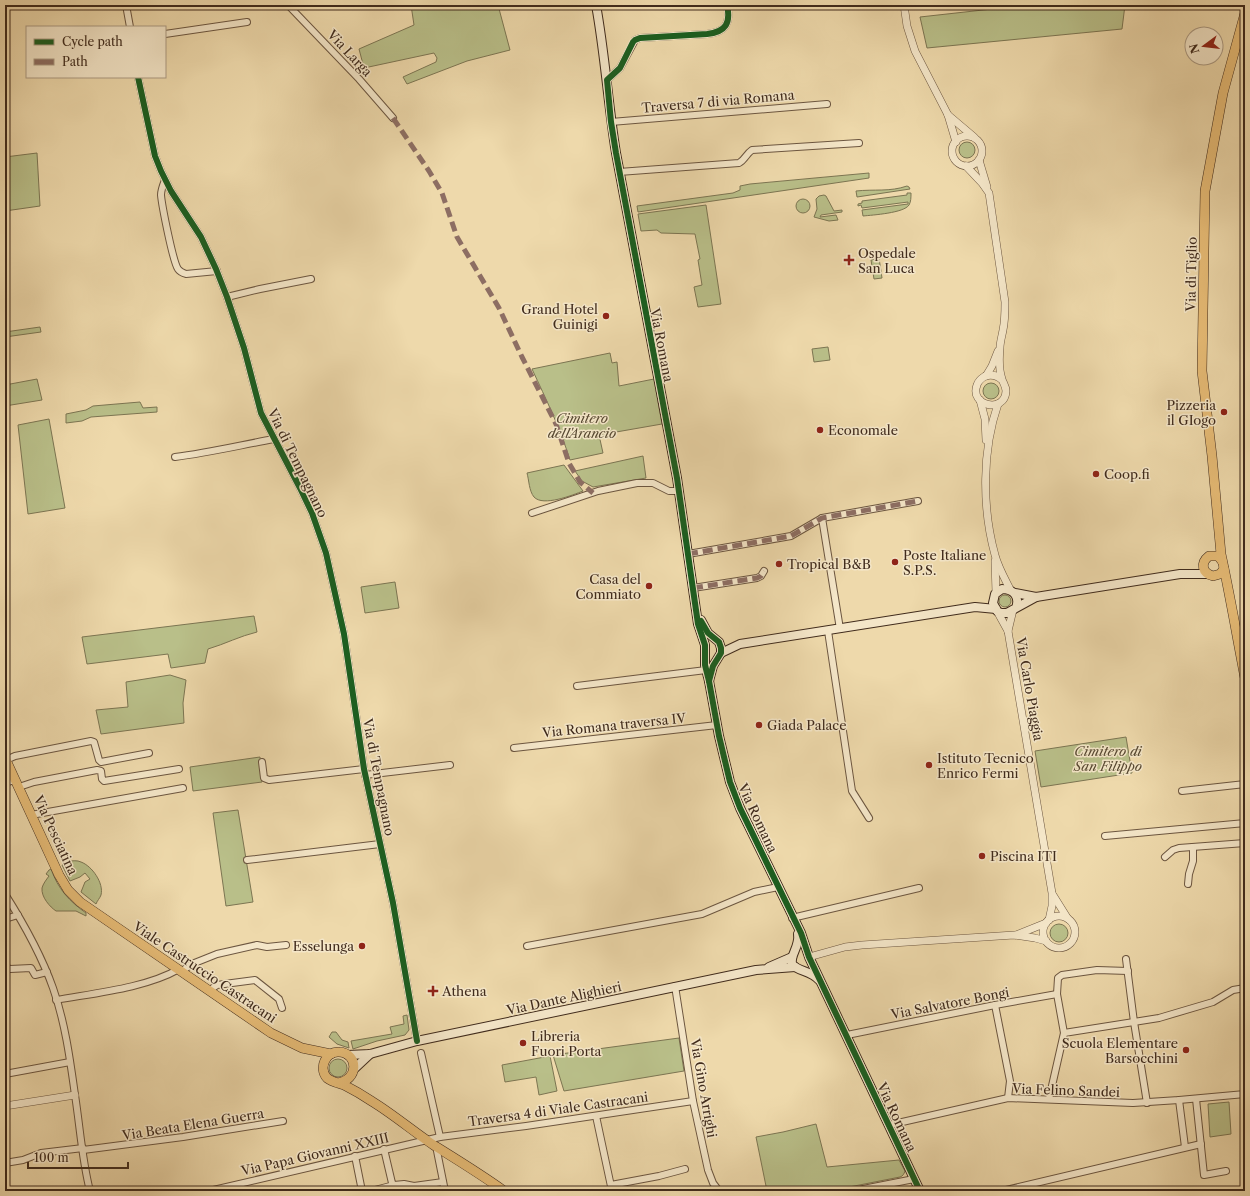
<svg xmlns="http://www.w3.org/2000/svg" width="1250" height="1196" viewBox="0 0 1250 1196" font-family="'Libre Caslon Text',serif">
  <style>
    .green { fill: #b9bf89; stroke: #7c7552 }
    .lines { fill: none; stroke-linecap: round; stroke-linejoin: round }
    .minor-casing { stroke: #6c5640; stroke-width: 8 }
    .tertiary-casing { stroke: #6c5640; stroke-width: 8 }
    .secondary-casing { stroke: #402b1c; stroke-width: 10 }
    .primary-casing { stroke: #402b1c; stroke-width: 10 }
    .minor { stroke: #f4e6c8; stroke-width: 6 }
    .tertiary { stroke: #f4e6c8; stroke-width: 7 }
    .secondary { stroke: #f4e6c8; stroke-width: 8 }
    .primary { stroke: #e7bc76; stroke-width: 9 }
    .quiet { stroke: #8d6e63; stroke-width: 5; stroke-dasharray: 10 5; stroke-linecap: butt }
    .cycleway-casing { stroke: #f4e6c8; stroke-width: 8 }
    .cycleway { stroke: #1b5e20; stroke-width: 6 }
    .poi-dot { fill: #8f2418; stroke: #f4e6c8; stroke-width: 1.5 }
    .labels { text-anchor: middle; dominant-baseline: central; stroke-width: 3; stroke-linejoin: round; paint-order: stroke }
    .street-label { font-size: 13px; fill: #402b1c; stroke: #f4e6c8 }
    .poi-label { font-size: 13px; fill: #402b1c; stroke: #f4e6c8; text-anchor: start }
    .park-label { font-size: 13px; font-style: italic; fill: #584932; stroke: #f4e6c8 }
  </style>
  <rect width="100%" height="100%" fill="#eed9ab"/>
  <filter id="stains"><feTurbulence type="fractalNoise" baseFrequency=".005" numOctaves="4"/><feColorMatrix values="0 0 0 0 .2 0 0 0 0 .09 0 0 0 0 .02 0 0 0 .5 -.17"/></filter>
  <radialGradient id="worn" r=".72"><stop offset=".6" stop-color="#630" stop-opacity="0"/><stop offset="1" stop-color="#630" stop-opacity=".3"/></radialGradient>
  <g class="green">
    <polygon points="411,5 498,5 510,50 467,61 407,84 403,77 436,62 437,58 434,53 364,68 359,49 414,25"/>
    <polygon points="1028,5 1125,5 1122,29 927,48 920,17"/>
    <circle cx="967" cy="150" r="8"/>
    <polygon points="37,153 40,206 5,211 5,157"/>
    <polygon points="869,173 869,178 638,212 637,206 733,193 740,190 740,186 750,184"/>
    <path d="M907,186L909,187L910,189L857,197L856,191C874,189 890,192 907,186Z"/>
    <path d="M907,193H911C911,197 911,202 909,205C904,213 873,215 863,216L862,210L908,204V202L862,208L861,205L858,206V204L862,203V201L907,195Z"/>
    <polygon points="824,195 826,196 834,211 842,210 842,212 821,215 820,217 836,215 838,220 829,221 814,217 817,209 816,199 819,196"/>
    <circle cx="803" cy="206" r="7"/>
    <polygon points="706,205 721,304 698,307 694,287 702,285 698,260 700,259 695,234 661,233 657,230 641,231 638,214"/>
    <polygon points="879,258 882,278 874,279 871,260"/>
    <polygon points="40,327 41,332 5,337 5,332"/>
    <polygon points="828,347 830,360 814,362 812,349"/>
    <path d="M610,353L612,363L617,362L619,386L654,379L662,424L599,435L603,453L570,460C560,428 546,399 532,369Z"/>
    <polygon points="37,379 42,400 5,406 5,385"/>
    <circle cx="991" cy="391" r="8"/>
    <polygon points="140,402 143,408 157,407 157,412 91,417 82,421 66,423 66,414 86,410 93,406"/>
    <polygon points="49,419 65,508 28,514 18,425"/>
    <polygon points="643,456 646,478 593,487 582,481 575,471"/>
    <path d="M564,465L583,491C573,495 543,507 534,497C529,491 529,480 527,473Z"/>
    <polygon points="395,582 399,608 365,613 361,587"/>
    <circle cx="1005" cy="601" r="6"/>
    <path d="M254,616L257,632C240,636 225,644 208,649L205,663L171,668L168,654L87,664L82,637Z"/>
    <polygon points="170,675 186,680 183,703 184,723 101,734 96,710 128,707 126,682"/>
    <polygon points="1126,737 1132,773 1041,787 1035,751"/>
    <polygon points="260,757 262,782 193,791 190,767"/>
    <polygon points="238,810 253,902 226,906 213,813"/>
    <path d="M68,861C73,861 77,860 81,862C92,866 104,883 101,895C100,898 97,901 96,904L81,892L85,882L90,879L85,873L80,877L70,881L62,865L67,863Z"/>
    <path d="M51,869C58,889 69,901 86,913V916L76,911H56C50,907 41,897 42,888C43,884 46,880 49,876L46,874L49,870Z"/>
    <circle cx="1059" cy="933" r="9"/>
    <polygon points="407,1015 409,1030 405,1035 377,1041 353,1049 351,1041 392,1034 390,1027 404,1024 403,1016"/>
    <polygon points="332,1032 336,1032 342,1040 348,1042 349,1048 337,1044 329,1037"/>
    <polygon points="679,1038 684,1071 564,1091 553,1055"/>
    <polygon points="550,1056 557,1091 539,1095 536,1077 505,1082 502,1065"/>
    <circle cx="338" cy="1068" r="9"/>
    <polygon points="1229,1102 1231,1134 1210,1137 1208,1104"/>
    <path d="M816,1124L827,1167L899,1160L905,1171C904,1174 903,1176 900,1177L829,1191H767L756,1137L783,1132Z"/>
  </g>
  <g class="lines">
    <defs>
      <g id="minor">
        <polyline points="126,5 130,27"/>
        <polyline points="288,5 359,79 393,118"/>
        <polyline points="165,34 247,22"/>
        <polyline points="138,77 155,156 161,171 171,191 201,237 216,269 227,297 244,348 261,413 300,488 312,513 326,553 344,634 364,769 393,903 417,1041"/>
        <path d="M607,80L620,68L635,40L640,38L707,34C726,32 731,23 727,5"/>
        <polyline points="611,122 827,104"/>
        <path d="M619,172L739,163C745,160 746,154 752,150L859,143"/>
        <path d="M165,180C163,185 161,190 161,195C162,206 173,262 178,269C180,272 183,273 186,274L217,271"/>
        <polyline points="227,297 260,289 311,279"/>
        <path d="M175,457C208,453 241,445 274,439"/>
        <polyline points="532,513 598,491 637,483 653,483 669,491 679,491"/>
        <polyline points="822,518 840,629"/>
        <polyline points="688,554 791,536 822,518 918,501"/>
        <polyline points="693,588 757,578 761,576 764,571"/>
        <polyline points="828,631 852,791 869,818"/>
        <polyline points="577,686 706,670"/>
        <polyline points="514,748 717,725"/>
        <polyline points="6,760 15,756 91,741 94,742 99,760 101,762 149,753"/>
        <polyline points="262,762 264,778 269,780 364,769"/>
        <polyline points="365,775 450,765"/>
        <polyline points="5,783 15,780"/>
        <polyline points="19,787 34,782 97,770 101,771 102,779 104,781 179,769"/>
        <polyline points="1182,791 1245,784"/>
        <polyline points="31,815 183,788"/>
        <polyline points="1105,836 1245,823"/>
        <polyline points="1165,857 1173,850 1179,848 1245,843"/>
        <polyline points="247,860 380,844"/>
        <polyline points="1188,884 1189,874 1193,861 1193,847"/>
        <path d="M5,894C24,924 41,954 53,988C65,1022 70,1059 75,1095C80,1127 82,1160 90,1191"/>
        <polyline points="792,918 919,888"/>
        <polyline points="5,919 18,915"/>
        <polyline points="527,946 702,914 754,892 778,887"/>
        <polyline points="1126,959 1134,1022 1147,1103"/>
        <polyline points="5,960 7,968 10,969 31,968 35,975 47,972"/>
        <polyline points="182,971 192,964 217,954 257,945 267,947 286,945"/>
        <polyline points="675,986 693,1101 708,1170 713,1183 719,1191"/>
        <polyline points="210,990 217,985 255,980 279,999 282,1008"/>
        <path d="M56,1000C95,993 146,988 179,969"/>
        <polyline points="995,1005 1010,1081 1008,1098"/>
        <polyline points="1064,1033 1159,1018 1213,1002 1233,990 1245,988"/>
        <polyline points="847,1035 995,1005 1057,994"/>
        <polyline points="421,1053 440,1137"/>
        <polyline points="5,1074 70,1062"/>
        <polyline points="1049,1099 1064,1033 1057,994 1058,978 1062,975 1097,970 1128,971"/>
        <polyline points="1196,1099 1204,1175 1226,1171"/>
        <polyline points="1179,1100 1185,1147"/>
        <polyline points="596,1116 612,1191"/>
        <polyline points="889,1125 1008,1098 1133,1103 1179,1100 1245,1094"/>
        <polyline points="436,1146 445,1191"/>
        <polyline points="384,1149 392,1183 394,1185 404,1184 414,1186 443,1182"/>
        <polyline points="83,1150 183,1137 283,1121"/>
        <polyline points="355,1156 362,1191"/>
        <polyline points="5,1163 23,1160 41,1153 83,1148"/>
        <polyline points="611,1185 659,1176 685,1169"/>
        <polyline points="209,1191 440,1137 526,1126 693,1101"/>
        <polyline points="371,1191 394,1185"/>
        <polyline points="853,1191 914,1179"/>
        <polyline points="1002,1191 1201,1144"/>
      </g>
      <g id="tertiary">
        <polyline points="904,5 907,26 915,51 948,115 956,142"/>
        <polyline points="948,115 974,137"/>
        <circle cx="967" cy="151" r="15"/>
        <polyline points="979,160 987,187"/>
        <path d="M966,166L982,183L989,193L1005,302C1005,312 1005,321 1003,330C1002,336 1000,342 1000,348C999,358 999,370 1002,379C1003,383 1006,386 1006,391C1005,414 969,406 977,385C978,381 982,378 985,376C992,374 998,376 1002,380"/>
        <polyline points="986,376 992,366 998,351"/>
        <polyline points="980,400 985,419 986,440"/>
        <path d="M998,404C982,450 982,508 995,555C998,567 1005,579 1011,591"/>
        <polyline points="995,561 996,593"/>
        <polyline points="997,611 1008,631 1052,893 1052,906 1049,920"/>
        <polyline points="1008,631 1013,610"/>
        <polyline points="1053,895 1068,919"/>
        <circle cx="1059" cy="932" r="16"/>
        <polyline points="1016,935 1046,923"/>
        <polyline points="809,957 845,947 862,945 1014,935 1035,938 1046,941"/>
        <polyline points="5,1106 75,1095"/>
      </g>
      <g id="secondary">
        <path d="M596,5C605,54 608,104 616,153L677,478L698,624L705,645V665L709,681L719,736L730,782L740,808L801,933L809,957L920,1191"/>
        <polyline points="1015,593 1036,597"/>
        <path d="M1016,608C1020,597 1014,589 1002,589L995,594L993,603L997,611L1001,613H1007L1036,597L1180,574H1206"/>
        <polyline points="701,620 708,633 719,642 721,648 721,653 713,666 709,681"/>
        <polyline points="721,653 740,644 975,607 996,609"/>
        <path d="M798,934C800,947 790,954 792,964C798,972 810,970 819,980"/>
        <polyline points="769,967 792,957"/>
        <polyline points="348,1055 370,1054 417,1041 756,970 795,967"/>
        <polyline points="354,1069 370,1054"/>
      </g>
      <g id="primary">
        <path d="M1245,13L1223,93L1205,191L1202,371L1212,456L1221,554C1230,595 1237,637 1245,678"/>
        <path d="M1222,561L1218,556H1209C1200,563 1202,573 1213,576L1220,574L1224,569"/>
        <polyline points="5,758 59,875 68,890 80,902 271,1033 302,1048 331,1054"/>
        <path d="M337,1083C359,1081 359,1053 339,1052C326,1051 318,1068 327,1078C332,1082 338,1083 344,1085C354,1090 364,1096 373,1102C394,1115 414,1132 435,1146C459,1161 482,1175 504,1191"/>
      </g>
    </defs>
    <use href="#minor" class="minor-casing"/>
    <use href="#tertiary" class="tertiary-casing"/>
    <use href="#secondary" class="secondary-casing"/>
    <use href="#primary" class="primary-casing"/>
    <use href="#minor" class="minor"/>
    <use href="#tertiary" class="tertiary"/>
    <use href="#secondary" class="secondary"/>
    <use href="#primary" class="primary"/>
    <g class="quiet">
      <polyline points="393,118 429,171 442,193 457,237 499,308 522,357 556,424 569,463 580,482 593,493"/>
      <polyline points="688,554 791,536 822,518 918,501"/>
      <polyline points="693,588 757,578 761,576 764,571"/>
    </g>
    <defs>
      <g id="cycleway">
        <path d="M727,5C731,23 726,32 707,34L640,38L635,40L633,42L620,68L607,80L611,122L616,153L677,478L698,624L705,645V665L709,681L719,736L730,782L740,808L801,933L809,957L920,1191"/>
        <polyline points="138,77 155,156 161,171 171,191 201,237 216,269 227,297 244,348 261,413 300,488 312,513 326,553 344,634 364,769 393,903 417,1041"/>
        <polyline points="701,621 708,633 719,642 721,648 721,653 713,666 709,681"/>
      </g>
    </defs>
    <use href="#cycleway" class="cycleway-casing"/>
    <use href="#cycleway" class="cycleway"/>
  </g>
  <g class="poi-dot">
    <path d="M847 254h4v4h4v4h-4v4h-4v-4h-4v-4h4z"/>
    <circle cx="606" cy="316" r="4"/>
    <circle cx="1224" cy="412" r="4"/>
    <circle cx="820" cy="430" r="4"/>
    <circle cx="1096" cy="474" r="4"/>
    <circle cx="895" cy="562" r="4"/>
    <circle cx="779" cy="564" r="4"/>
    <circle cx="649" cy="586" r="4"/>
    <circle cx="759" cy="725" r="4"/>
    <circle cx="929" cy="765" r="4"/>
    <circle cx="982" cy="856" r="4"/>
    <circle cx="362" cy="946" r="4"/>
    <path d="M431 985h4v4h4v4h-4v4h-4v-4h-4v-4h4z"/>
    <circle cx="523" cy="1043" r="4"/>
    <circle cx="1186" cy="1050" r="4"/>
  </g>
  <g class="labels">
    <g class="street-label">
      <text transform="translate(350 53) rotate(47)">Via Larga</text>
      <text transform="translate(718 101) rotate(-5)">Traversa 7 di via Romana</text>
      <text transform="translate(1191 274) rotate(-89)">Via di Tiglio</text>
      <text transform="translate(662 345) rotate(79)">Via Romana</text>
      <text transform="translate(298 463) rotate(64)">Via di Tempagnano</text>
      <text transform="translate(1030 689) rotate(80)">Via Carlo Piaggia</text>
      <text transform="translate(614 725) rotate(-6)">Via Romana traversa IV</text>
      <text transform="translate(379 777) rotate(79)">Via di Tempagnano</text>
      <text transform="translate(758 818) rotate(65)">Via Romana</text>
      <text transform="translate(56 835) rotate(65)">Via Pesciatina</text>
      <text transform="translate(205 972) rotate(34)">Viale Castruccio Castracani</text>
      <text transform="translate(564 998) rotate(-12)">Via Dante Alighieri</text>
      <text transform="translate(950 1003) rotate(-11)">Via Salvatore Bongi</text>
      <text transform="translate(704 1088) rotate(80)">Via Gino Arrighi</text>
      <text transform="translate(1066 1090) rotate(2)">Via Felino Sandei</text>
      <text transform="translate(558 1109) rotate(-8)">Traversa 4 di Viale Castracani</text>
      <text transform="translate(897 1117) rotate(65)">Via Romana</text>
      <text transform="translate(193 1124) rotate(-9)">Via Beata Elena Guerra</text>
      <text transform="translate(315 1154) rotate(-13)">Via Papa Giovanni XXIII</text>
    </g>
    <g class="poi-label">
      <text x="858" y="253">Ospedale<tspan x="858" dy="15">San Luca</tspan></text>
      <text x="598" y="309" text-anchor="end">Grand Hotel<tspan x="598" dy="15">Guinigi</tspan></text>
      <text x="1216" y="405" text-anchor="end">Pizzeria<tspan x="1216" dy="15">il GIogo</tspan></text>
      <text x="828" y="430">Economale</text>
      <text x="1104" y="474">Coop.fi</text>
      <text x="903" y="555">Poste Italiane<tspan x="903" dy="15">S.P.S.</tspan></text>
      <text x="787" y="564">Tropical B&amp;B</text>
      <text x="641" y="579" text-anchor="end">Casa del<tspan x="641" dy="15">Commiato</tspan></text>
      <text x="767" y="725">Giada Palace</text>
      <text x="937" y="758">Istituto Tecnico<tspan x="937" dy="15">Enrico Fermi</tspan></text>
      <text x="990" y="856">Piscina ITI</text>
      <text x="354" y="946" text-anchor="end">Esselunga</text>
      <text x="442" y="991">Athena</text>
      <text x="531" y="1036">Libreria<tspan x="531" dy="15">Fuori Porta</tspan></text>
      <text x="1178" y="1043" text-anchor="end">Scuola Elementare<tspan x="1178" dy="15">Barsocchini</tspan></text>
    </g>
    <g class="park-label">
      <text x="582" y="418">Cimitero<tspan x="582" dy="15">dell'Arancio</tspan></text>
      <text x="1108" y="751">Cimitero di<tspan x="1108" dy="15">San Filippo</tspan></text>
    </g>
  </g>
  <rect width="1250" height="1196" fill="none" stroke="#eed9ab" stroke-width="20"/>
  <rect x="6" y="6" width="1238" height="1184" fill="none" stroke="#402b1c" stroke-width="2"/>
  <rect x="10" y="10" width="1230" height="1176" fill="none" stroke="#402b1c"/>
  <rect x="26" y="26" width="140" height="52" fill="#f4e6c8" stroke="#ac9b83"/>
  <rect x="34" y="39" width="20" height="6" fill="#1b5e20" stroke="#ac9b83"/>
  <text x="62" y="46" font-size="12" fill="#402b1c">Cycle path</text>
  <rect x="34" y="59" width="20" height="6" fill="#8d6e63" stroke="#ac9b83"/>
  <text x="62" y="66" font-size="12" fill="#402b1c">Path</text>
  <g transform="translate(1204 46) rotate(255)"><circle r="19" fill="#f4e6c8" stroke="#ac9b83"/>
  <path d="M0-3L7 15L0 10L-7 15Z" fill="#8f2418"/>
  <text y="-6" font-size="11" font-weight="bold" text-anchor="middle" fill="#402b1c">N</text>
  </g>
  <path d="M28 1162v6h100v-6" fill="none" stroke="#402b1c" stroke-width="2"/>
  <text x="34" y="1162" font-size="12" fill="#402b1c" stroke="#f4e6c8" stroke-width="3" paint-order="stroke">100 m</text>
  <rect width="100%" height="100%" filter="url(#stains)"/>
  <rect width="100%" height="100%" fill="url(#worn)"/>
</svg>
